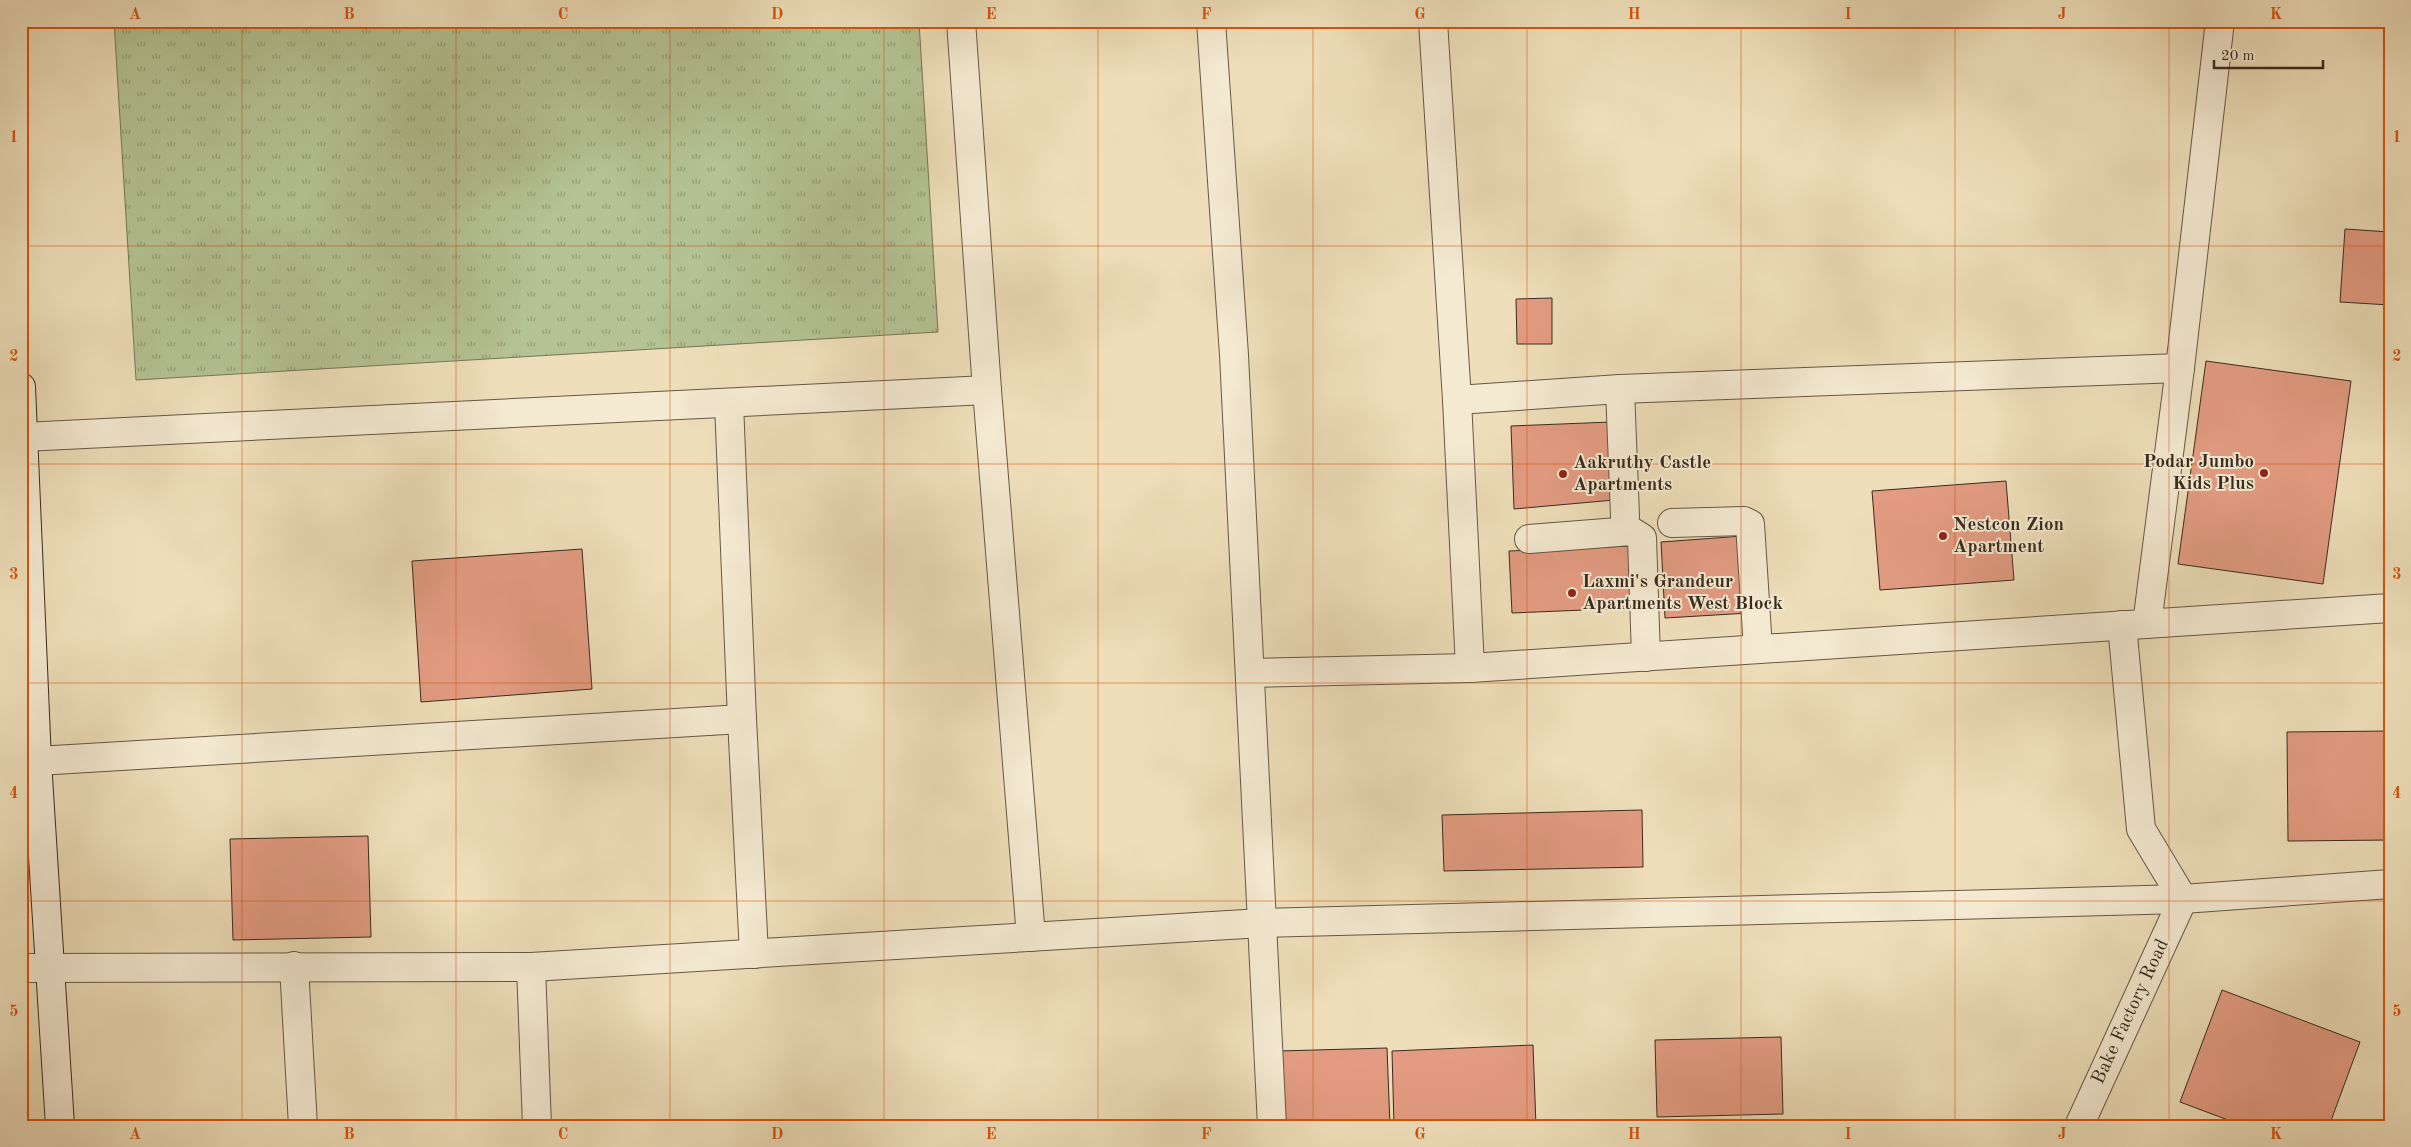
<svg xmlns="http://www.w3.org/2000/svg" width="2411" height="1147" viewBox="0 0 2411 1147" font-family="'Old Standard TT',serif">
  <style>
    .grass { fill: url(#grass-tufts); stroke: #767659 }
    .building { fill: #e39c82; stroke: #392a1e }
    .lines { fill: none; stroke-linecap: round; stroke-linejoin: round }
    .street-casing { stroke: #665745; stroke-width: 30 }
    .secondary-casing { stroke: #392a1e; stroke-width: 30 }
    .street { stroke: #f4ead2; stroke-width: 28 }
    .secondary { stroke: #f4ead2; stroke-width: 28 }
    .grid { fill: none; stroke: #d6540e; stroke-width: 1; stroke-opacity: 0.55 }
    .poi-dot { fill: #8f2418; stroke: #f4ead2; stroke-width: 2 }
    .labels { text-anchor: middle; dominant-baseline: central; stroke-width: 4; stroke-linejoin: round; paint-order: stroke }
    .poi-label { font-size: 19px; font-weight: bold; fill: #392a1e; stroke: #f4ead2; text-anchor: start }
    .street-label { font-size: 19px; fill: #392a1e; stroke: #f4ead2 }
    .neatline { fill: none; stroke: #d6540e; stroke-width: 2 }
    .grid-label { font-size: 16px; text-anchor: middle; font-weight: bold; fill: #d6540e }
  </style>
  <defs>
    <pattern id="grass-tufts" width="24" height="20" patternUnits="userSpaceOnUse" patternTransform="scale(1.25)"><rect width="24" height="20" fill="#b4c394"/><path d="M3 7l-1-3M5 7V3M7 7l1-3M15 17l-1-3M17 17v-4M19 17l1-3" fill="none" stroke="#939f78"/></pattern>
  </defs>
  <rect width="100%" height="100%" fill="#eedfba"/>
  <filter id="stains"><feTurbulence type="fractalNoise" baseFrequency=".004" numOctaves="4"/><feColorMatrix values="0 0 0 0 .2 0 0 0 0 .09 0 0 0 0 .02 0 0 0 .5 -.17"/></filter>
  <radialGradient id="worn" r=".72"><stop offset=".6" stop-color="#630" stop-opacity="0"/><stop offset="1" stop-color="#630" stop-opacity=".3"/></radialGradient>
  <polygon class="grass" points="114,21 919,21 938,332 136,380"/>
  <g class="building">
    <polygon points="2345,229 2390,232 2390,305 2340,302"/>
    <polygon points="1552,298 1552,344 1517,344 1516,299"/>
    <polygon points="2206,361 2351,381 2323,584 2178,564"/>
    <polygon points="1611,422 1614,500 1514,509 1511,426"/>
    <polygon points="2006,481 2014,580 1880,590 1872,491"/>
    <polygon points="1743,536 1749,613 1665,618 1661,542"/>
    <polygon points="1631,546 1633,608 1512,613 1509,551"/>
    <polygon points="582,549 592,689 421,702 412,561"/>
    <polygon points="2390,731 2390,840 2288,841 2287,732"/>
    <polygon points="1642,810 1643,867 1444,871 1442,815"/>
    <polygon points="368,836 371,937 233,940 230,839"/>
    <polygon points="2222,990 2360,1042 2329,1126 2244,1126 2180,1102"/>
    <polygon points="1781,1037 1783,1114 1657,1117 1655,1040"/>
    <polygon points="1533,1045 1536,1126 1394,1126 1392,1051"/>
    <polygon points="1387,1048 1390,1126 1282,1126 1279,1051"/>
  </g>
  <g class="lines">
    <defs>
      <g id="street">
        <polyline points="961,21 987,390 1031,937"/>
        <polyline points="1211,21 1234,355 1272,1126"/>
        <polyline points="1433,21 1457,400 1470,668"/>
        <polyline points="1620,389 1625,516"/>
        <polyline points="1457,400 1620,389 2180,368"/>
        <polyline points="729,403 742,719 754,954"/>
        <polyline points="23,437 987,390"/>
        <polyline points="1672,523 1744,521 1750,524 1758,649"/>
        <polyline points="1529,539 1631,531 1642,538 1646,657"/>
        <polyline points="2147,624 2180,368 2220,21"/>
        <polyline points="1250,673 1470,668 2390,608"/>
        <polyline points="37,761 742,719"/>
        <polyline points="294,966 303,1126"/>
        <polyline points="531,967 537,1126"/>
        <polyline points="21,968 531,967 1262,923 2183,899 2390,884"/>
        <polyline points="2079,1126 2183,899 2141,829 2122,625"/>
      </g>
      <polyline id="secondary" points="21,387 37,761 60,1126"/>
    </defs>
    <use href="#street" class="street-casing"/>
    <use href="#secondary" class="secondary-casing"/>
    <use href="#street" class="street"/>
    <use href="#secondary" class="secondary"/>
  </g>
  <path class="grid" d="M242,21V1126M456,21V1126M670,21V1126M884,21V1126M1098,21V1126M1313,21V1126M1527,21V1126M1741,21V1126M1955,21V1126M2169,21V1126M21,246H2390M21,464H2390M21,683H2390M21,901H2390"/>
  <g class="poi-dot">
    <circle cx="2264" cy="473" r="5"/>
    <circle cx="1563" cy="474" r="5"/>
    <circle cx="1943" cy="536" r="5"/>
    <circle cx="1572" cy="593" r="5"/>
  </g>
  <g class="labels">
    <g class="poi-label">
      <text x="2254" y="462" text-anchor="end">Podar Jumbo<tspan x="2254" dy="22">Kids Plus</tspan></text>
      <text x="1573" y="463">Aakruthy Castle<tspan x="1573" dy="22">Apartments</tspan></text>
      <text x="1953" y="525">Nestcon Zion<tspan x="1953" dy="22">Apartment</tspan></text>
      <text x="1582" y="582">Laxmi's Grandeur<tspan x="1582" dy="22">Apartments West Block</tspan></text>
    </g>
    <g class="street-label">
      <text transform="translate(2131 1012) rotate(-65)">Bake Factory Road</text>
    </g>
  </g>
  <rect width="2411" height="1147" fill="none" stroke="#eedfba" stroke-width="55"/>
  <path d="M2214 60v8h109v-8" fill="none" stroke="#392a1e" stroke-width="2.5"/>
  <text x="2221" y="60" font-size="15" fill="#392a1e" stroke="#f4ead2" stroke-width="4" paint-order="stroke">20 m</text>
  <rect x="28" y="28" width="2356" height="1092" class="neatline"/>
  <g class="grid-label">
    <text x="135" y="19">A</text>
    <text x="349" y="19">B</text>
    <text x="563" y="19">C</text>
    <text x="777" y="19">D</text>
    <text x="991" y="19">E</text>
    <text x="1206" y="19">F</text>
    <text x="1420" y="19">G</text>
    <text x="1634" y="19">H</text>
    <text x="1848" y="19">I</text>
    <text x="2062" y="19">J</text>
    <text x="2276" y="19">K</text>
    <text x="14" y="142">1</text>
    <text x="2397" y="142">1</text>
    <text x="14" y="361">2</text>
    <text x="2397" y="361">2</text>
    <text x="14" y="579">3</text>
    <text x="2397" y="579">3</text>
    <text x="14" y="798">4</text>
    <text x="2397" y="798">4</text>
    <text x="14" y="1016">5</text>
    <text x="2397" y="1016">5</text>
    <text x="135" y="1139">A</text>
    <text x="349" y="1139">B</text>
    <text x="563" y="1139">C</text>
    <text x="777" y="1139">D</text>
    <text x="991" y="1139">E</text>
    <text x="1206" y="1139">F</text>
    <text x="1420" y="1139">G</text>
    <text x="1634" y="1139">H</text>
    <text x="1848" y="1139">I</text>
    <text x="2062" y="1139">J</text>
    <text x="2276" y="1139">K</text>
  </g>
  <rect width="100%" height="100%" filter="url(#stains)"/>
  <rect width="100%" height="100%" fill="url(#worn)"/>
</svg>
